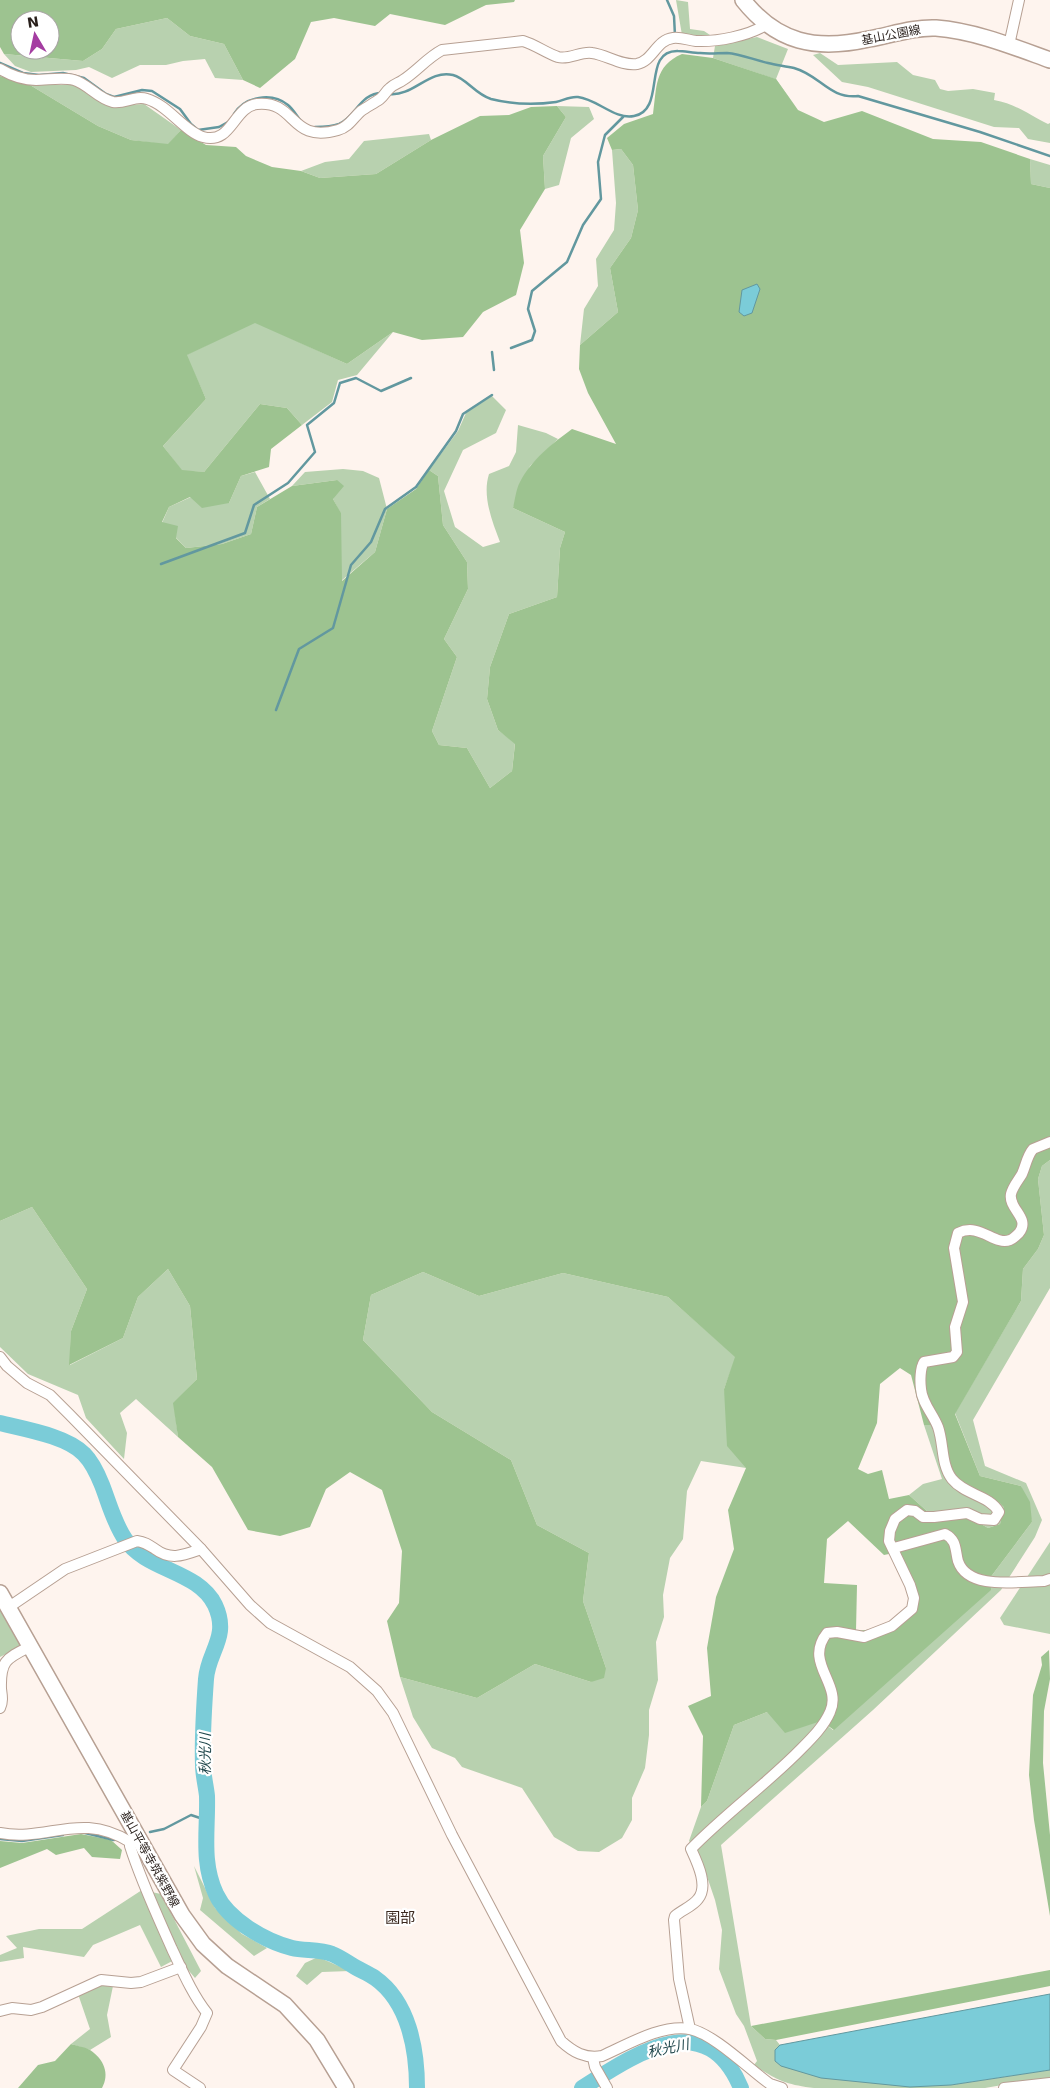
<svg xmlns="http://www.w3.org/2000/svg" width="1050" height="2088" viewBox="0 0 1050 2088" font-family="'DejaVu Sans','Noto Sans JP',sans-serif">
  <style>
    .green { fill: #b8d1af }
    .forest { fill: #9dc390; fill-rule: evenodd }
    .water { fill: #7bccd8; stroke: #62989f }
    .lines { fill: none; stroke-linecap: round; stroke-linejoin: round }
    .stream { stroke: #62989f; stroke-width: 2.5 }
    .river { stroke: #7bccd8; stroke-width: 16 }
    .street-casing { stroke: #b7a093; stroke-width: 12 }
    .secondary-casing { stroke: #b7a093; stroke-width: 18 }
    .street { stroke: #fff; stroke-width: 10 }
    .secondary { stroke: #fff; stroke-width: 15 }
    .labels { text-anchor: middle; dominant-baseline: central; stroke-width: 4.5; stroke-linejoin: round; paint-order: stroke }
    .street-label { font-size: 12px; fill: #281f1b; stroke: #fff }
    .water-label { font-size: 14px; font-style: italic; fill: #1e454a; stroke: #fff }
    .quarter-label { font-size: 15px; fill: #3c2a20; stroke: #fff }
  </style>
  <rect width="100%" height="100%" fill="#fef4ee"/>
  <g class="green">
    <polygon points="676,0 688,2 690,29 704,31 710,35 682,35"/>
    <polygon points="167,18 190,36 224,44 243,80 215,78 205,59 183,61 166,65 140,65 112,78 89,67 76,70 31,72 15,66 4,54 83,61 102,49 116,29"/>
    <polygon points="757,37 788,49 776,79 798,110 775,79 713,58 715,46"/>
    <path d="M820,53L838,65L897,62L913,75L935,80L940,89L948,91L973,89L995,93L994,100C1016,104 1028,114 1048,124L1050,123V143L1028,139L1019,128L994,127L868,87L842,82L813,55Z"/>
    <polygon points="30,85 75,85 107,106 144,104 181,130 168,145 131,140 98,126"/>
    <polygon points="557,106 589,107 594,119 571,138 559,185 545,189 543,156 566,117"/>
    <polygon points="429,134 431,140 376,174 320,178 301,171 325,162 349,159 364,141"/>
    <polygon points="621,149 633,165 638,210 631,238 610,268 618,312 580,345 584,309 598,286 596,259 614,230 616,203 612,150"/>
    <polygon points="1030,159 1050,165 1050,188 1031,184"/>
    <polygon points="255,322 347,364 393,332 357,375 338,380 332,402 302,425 287,408 260,404 204,472 182,471 163,446 206,399 186,355"/>
    <path d="M492,396L506,410L496,433L463,450L444,491L455,527L483,547L500,542C492,521 482,496 489,474L509,466L516,452L518,425L546,433L558,439L530,466L513,508L565,532L560,548L557,597L509,614L490,667L487,699L498,730L515,743L512,771L490,788L467,748L439,745L432,731L457,657L444,639L468,589L467,562L443,525L438,476L429,470L458,431L466,413Z"/>
    <polygon points="343,469 363,471 379,478 387,509 375,552 341,581 341,514 333,499 337,480 292,486 305,472"/>
    <polygon points="255,472 270,499 257,507 251,534 222,544 186,548 162,523 169,507 191,497 229,503 241,476"/>
    <path d="M1050,1160V1288L973,1420L985,1466L1026,1483L1042,1520L1035,1537L1001,1590L873,1710L721,1845L751,2026L765,2039L776,2040L780,2045L775,2050L951,2085L1050,2070V2080L1019,2082L985,2088H814C787,2085 776,2080 754,2065L757,2061L744,2026L736,2014L719,1969L722,1930L715,1900L700,1856L689,1841L701,1807L707,1801L734,1725L767,1712L821,1721L833,1730L990,1578L1032,1522L1021,1486L980,1476L955,1413L1021,1301L1023,1269L1038,1249L1044,1235L1038,1179L1042,1166Z"/>
    <polygon points="32,1207 87,1289 71,1331 70,1365 123,1338 138,1297 168,1269 190,1306 197,1379 174,1403 178,1437 136,1399 120,1413 127,1433 124,1459 86,1418 78,1395 28,1374 0,1347 0,1221"/>
    <polygon points="423,1272 479,1296 563,1273 668,1297 736,1357 724,1389 746,1468 701,1461 687,1491 683,1539 670,1558 663,1595 664,1617 656,1642 658,1680 649,1710 649,1735 645,1768 632,1798 632,1820 622,1838 599,1852 578,1851 554,1837 522,1788 462,1767 455,1758 432,1748 413,1717 400,1677 477,1698 535,1664 591,1682 606,1668 583,1601 589,1553 537,1525 511,1460 432,1412 363,1340 371,1295"/>
    <polygon points="924,1425 938,1425 965,1486 997,1499 1005,1507 1000,1524 988,1528 969,1517 937,1520 909,1495 923,1484 942,1479"/>
    <polygon points="1050,1542 1050,1634 1004,1625 1000,1618"/>
    <polygon points="0,1608 24,1645 0,1657"/>
    <polygon points="194,1866 215,1908 242,1934 267,1948 254,1956 200,1910 203,1898"/>
    <polygon points="142,1890 161,1894 201,1971 195,1978 178,1958 161,1967 140,1925 93,1945 84,1957 23,1947 24,1958 0,1962 0,1955 17,1948 6,1936 39,1929 82,1929"/>
    <polygon points="318,1957 350,1971 322,1972 307,1985 296,1976 305,1963"/>
    <polygon points="97,1984 113,1986 107,2015 111,2037 90,2050 71,2044 90,2029 78,1994"/>
  </g>
  <g class="forest">
    <path d="M0,0H515L514,2L486,5L445,25L390,14L375,26L334,18L311,22L295,59L260,88L243,80L224,44L190,36L167,18L116,29L102,49L83,61L4,54L0,47ZM20,20H50V50H20Z"/>
    <path d="M682,54L713,58L776,79L798,110L824,122L862,111L933,139L981,142L1030,159L1031,184L1050,188V1160L1042,1166L1038,1179L1044,1235L1038,1249L1023,1269L1021,1301L955,1414L980,1476L1021,1486L1030,1502L1032,1522L990,1578L991,1590L834,1730L821,1721L785,1733L767,1712L734,1725L707,1801L701,1807L703,1736L688,1706L711,1696L707,1648L716,1597L734,1549L728,1510L746,1468L727,1446L724,1389L735,1357L668,1297L563,1273L479,1296L423,1272L371,1295L363,1340L432,1412L511,1460L537,1525L589,1553L583,1601L606,1668L604,1678L591,1682L535,1664L477,1698L400,1677L387,1621L399,1603L402,1551L382,1490L350,1472L326,1489L310,1527L280,1536L248,1530L212,1467L178,1437L173,1403L197,1379L190,1306L168,1269L138,1297L123,1338L69,1365L71,1331L87,1289L32,1207L0,1221V76L30,85L98,126L131,140L168,144L181,130L206,145L236,147L246,156L272,167L301,171L320,178L376,174L431,140L480,116L509,115L531,107L557,106L566,117L543,156L545,189L520,230L524,263L516,295L483,312L463,337L422,340L393,332L347,364L255,323L187,355L206,399L163,446L182,470L204,472L260,404L287,408L302,425L271,449L269,467L241,476L229,503L202,508L190,497L169,507L162,522L178,526L176,538L186,548L222,544L251,534L257,507L292,486L337,480L344,486L333,499L341,513L342,581L375,552L387,509L416,489L429,470L438,476L443,525L467,562L468,589L444,639L457,657L432,731L439,745L467,748L490,788L512,771L515,744L498,730L487,699L490,667L509,614L557,597L560,548L565,532L513,508C515,500 516,489 520,482C531,460 553,443 572,429L616,444L588,393L579,369L580,345L618,312L610,268L631,238L638,210L633,165L621,149L612,150L607,138L624,124L653,114C657,87 654,66 682,54ZM900,1368L911,1375L924,1425H938C943,1443 949,1478 967,1487C981,1494 994,1496 1004,1507L1000,1524L988,1528L969,1517L937,1520L909,1495L889,1499L882,1470L868,1474L858,1469L877,1423L880,1384ZM848,1521L884,1555L899,1552L919,1597L915,1610L893,1627L856,1631L857,1585L824,1583L827,1539Z"/>
    <polygon points="1049,1650 1050,1679 1044,1711 1043,1763 1050,1835 1050,1916 1034,1820 1029,1775 1033,1695 1042,1665 1041,1657"/>
    <polygon points="81,1834 111,1840 122,1850 120,1859 92,1857 84,1848 56,1855 47,1849 0,1868 0,1841 22,1843"/>
    <polygon points="1050,1970 1050,1986 776,2040 765,2039 751,2026"/>
    <path d="M71,2044C77,2046 85,2047 90,2050C104,2059 110,2074 102,2088H18L38,2065L55,2061Z"/>
  </g>
  <g class="water">
    <polygon points="757,284 760,289 752,313 744,316 739,312 742,290"/>
    <polygon points="1050,1994 1050,2070 951,2085 910,2087 821,2078 781,2066 775,2061 775,2050 780,2045"/>
  </g>
  <g class="lines">
    <g class="stream">
      <polyline points="667,0 674,16 675,36"/>
      <polyline points="0,63 23,73 39,75 63,73 84,78 106,94 114,97 142,90 152,91 180,109 191,124 198,130 219,127 228,122"/>
      <path d="M389,94C413,97 429,69 453,75C466,78 475,94 491,99C511,104 535,105 556,102C563,101 569,96 578,97C597,99 615,120 634,116C667,110 641,50 678,51C685,51 693,53 700,53C709,54 718,53 727,53C741,54 754,60 768,63C776,65 785,66 794,68C820,75 829,99 858,96L980,132L1050,156"/>
      <path d="M234,114C245,96 272,92 288,105C293,109 297,116 301,121"/>
      <path d="M315,127C323,127 331,127 339,124C356,117 360,93 382,93"/>
      <polyline points="511,348 532,340 535,331 528,309 532,291 567,262 583,225 601,199 598,162 605,135 623,117"/>
      <polyline points="492,352 494,370"/>
      <polyline points="161,564 245,533 254,505 288,483 315,452 307,425 334,403 340,383 356,378 381,391 411,378"/>
      <polyline points="276,710 299,649 333,628 351,565 371,542 385,509 416,487 456,431 463,414 492,395"/>
      <polyline points="150,1832 164,1829 191,1815 206,1820"/>
      <polyline points="85,1833 114,1840"/>
      <polyline points="0,1839 22,1841 63,1835"/>
    </g>
    <g class="river">
      <path d="M0,1423C24,1429 67,1436 84,1454C92,1462 98,1475 102,1485C109,1503 114,1523 125,1539C146,1571 198,1570 215,1605C230,1637 208,1651 206,1679C204,1707 202,1736 203,1765C203,1775 206,1786 207,1796C208,1830 201,1862 216,1894C228,1920 265,1941 292,1948C304,1951 320,1949 332,1954C340,1957 348,1963 355,1967C362,1971 369,1974 375,1978C409,2002 417,2050 417,2088"/>
      <path d="M582,2088C634,2055 706,2004 741,2088"/>
    </g>
    <defs>
      <g id="street">
        <polyline points="1009,45 1019,0"/>
        <path d="M0,69C10,75 24,80 36,80C48,80 62,77 74,80C88,84 98,99 113,102C125,104 135,95 147,99C168,105 185,132 203,137C232,145 233,107 257,104C297,100 289,144 338,130C349,127 353,118 361,111C367,107 374,103 380,99C384,96 386,91 390,88C394,84 399,83 403,80C417,71 427,58 442,50L523,41C536,45 546,53 558,57C569,60 581,51 592,53C607,55 621,66 637,64C653,61 656,40 673,38C681,37 688,40 696,41C718,42 747,36 766,25"/>
        <path d="M0,1357L7,1366L27,1383L50,1395L70,1415L201,1549L250,1605L270,1623L350,1667L377,1691L393,1713L452,1835L561,2041C573,2052 585,2059 602,2056C627,2045 661,2024 690,2029C714,2034 749,2069 770,2084L782,2088"/>
        <path d="M894,1548L945,1534C957,1540 955,1550 958,1561C968,1591 1019,1581 1044,1581L1050,1579"/>
        <path d="M9,1607L65,1569L137,1541C145,1542 149,1545 155,1549C171,1561 184,1555 201,1549"/>
        <path d="M0,1708C3,1702 2,1696 1,1689C0,1660 7,1658 31,1646"/>
        <path d="M0,1833C48,1842 80,1811 130,1842"/>
        <path d="M138,1837L130,1842V1846C141,1881 157,1915 172,1949C182,1970 192,1994 207,2013L201,2027L173,2070L200,2088"/>
        <polyline points="0,2011 12,2008 31,2010 42,2007 101,1980 131,1983 141,1982 181,1967"/>
        <path d="M690,2029L679,1979L674,1920L675,1916C682,1910 693,1906 698,1899C709,1886 697,1862 691,1849C726,1813 767,1784 802,1748C812,1738 824,1726 830,1712C843,1684 803,1663 827,1633L837,1632L864,1637L892,1626L912,1609L914,1598L910,1585L889,1541L890,1531L895,1519L907,1510L915,1511L923,1517H934L967,1513L980,1519L994,1520L999,1512C989,1495 965,1495 952,1479C941,1465 944,1444 938,1427C933,1414 922,1403 921,1389C920,1382 920,1368 924,1362L953,1357L957,1352L955,1327L963,1302L954,1248L958,1233C980,1222 994,1246 1010,1240C1013,1239 1017,1235 1019,1233C1031,1218 1008,1209 1011,1194C1013,1186 1018,1181 1022,1174C1026,1165 1027,1156 1033,1149L1050,1142"/>
        <polyline points="593,2058 595,2067 607,2088"/>
        <polyline points="1004,2088 1050,2083"/>
      </g>
      <g id="secondary">
        <path d="M743,0C777,43 816,51 869,39C891,35 913,27 936,28C975,31 1014,47 1050,60"/>
        <polyline points="0,1593 182,1915 203,1944 227,1966 285,2005 317,2040 346,2088"/>
      </g>
    </defs>
    <use href="#street" class="street-casing"/>
    <use href="#secondary" class="secondary-casing"/>
    <use href="#street" class="street"/>
    <use href="#secondary" class="secondary"/>
  </g>
  <g class="labels">
    <g class="street-label">
      <text transform="translate(891 35) rotate(-11)">基山公園線</text>
      <text transform="translate(150 1859) rotate(61)">基山平等寺筑紫野線</text>
    </g>
    <g class="water-label">
      <text transform="translate(205 1754) rotate(-90)">秋光川</text>
      <text transform="translate(668 2048) rotate(-12)">秋光川</text>
    </g>
    <g class="quarter-label">
      <text x="400" y="1918">園部</text>
    </g>
  </g>
  <g transform="translate(35 35) rotate(351)"><circle r="24" fill="#ffffff" stroke="#a9a5a4"/>
  <path d="M0-4L9 19L0 12L-9 19Z" fill="#a43da1"/>
  <text y="-8" font-size="14" font-weight="bold" text-anchor="middle" fill="#281f1b">N</text>
  </g>
</svg>
